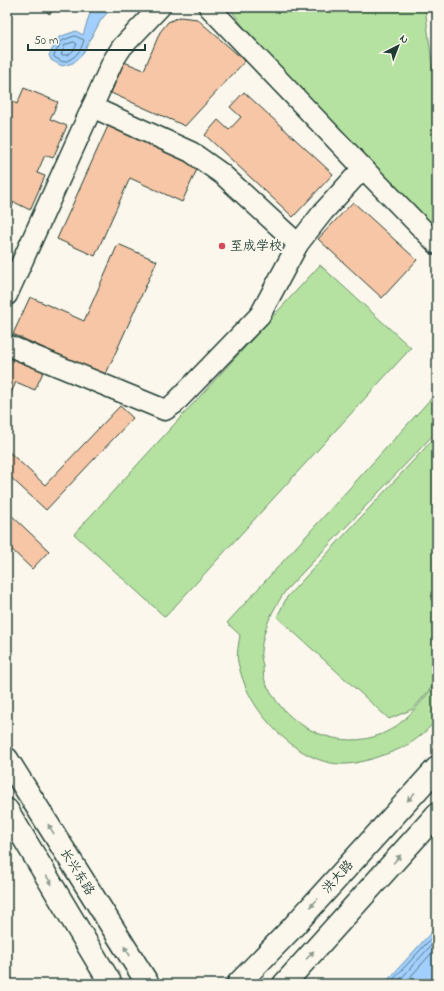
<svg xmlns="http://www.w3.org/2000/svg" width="444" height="991" viewBox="0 0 444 991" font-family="'Indie Flower','LXGW WenKai TC',sans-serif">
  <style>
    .green { fill: #b5e2a0; stroke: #6a906a }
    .water { fill: #a2cffd; stroke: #6e95ad }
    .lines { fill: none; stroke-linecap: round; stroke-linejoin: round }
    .shore { stroke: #537784; stroke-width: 1 }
    .building { fill: #f7c6a6; stroke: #1f3d34 }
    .minor-casing { stroke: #1f3d34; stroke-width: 23 }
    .major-casing { stroke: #1f3d34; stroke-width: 25 }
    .minor { stroke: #fbf7ec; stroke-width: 20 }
    .major { stroke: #fbf7ec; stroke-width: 22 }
    .oneway { fill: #8d9a90 }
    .poi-dot { fill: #d1495b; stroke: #fbf7ec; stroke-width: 1.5 }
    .labels { text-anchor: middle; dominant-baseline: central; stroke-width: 4; stroke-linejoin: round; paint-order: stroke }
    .poi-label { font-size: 13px; fill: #1f3d34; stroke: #fbf7ec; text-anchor: start }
    .street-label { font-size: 13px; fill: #1f3d34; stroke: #fbf7ec }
  </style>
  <rect width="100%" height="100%" fill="#fbf7ec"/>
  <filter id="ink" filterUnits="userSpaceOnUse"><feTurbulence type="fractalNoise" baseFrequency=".025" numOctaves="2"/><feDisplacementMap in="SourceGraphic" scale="8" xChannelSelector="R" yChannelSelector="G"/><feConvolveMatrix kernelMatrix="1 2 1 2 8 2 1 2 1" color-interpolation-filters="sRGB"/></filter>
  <g filter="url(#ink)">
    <g class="green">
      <polygon points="229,7 425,7 437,104 437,231 246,31"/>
      <polygon points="320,265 411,348 165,617 74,534"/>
      <path d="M437,392V431L286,590C273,609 263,628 261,651C260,655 262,661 263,666C263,670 263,676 265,681C266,685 270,690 272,694C293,730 341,751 382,734C406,724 420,702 437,683V719C419,740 406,748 380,756C370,760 358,763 347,764C317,766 288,745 269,723C253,705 243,686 238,662C236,654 239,643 240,635L227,623Z"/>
      <polygon points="437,435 437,681 413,709 389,719 277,617 287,597"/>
    </g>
    <g class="water">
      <polygon points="95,7 112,7 101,20 82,55 73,63 62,66 51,60 49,55 59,37 76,31 83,35 90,13"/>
      <polygon points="437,926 437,984 384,984"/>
    </g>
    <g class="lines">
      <g class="shore">
        <path d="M75,36L84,40C81,51 75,59 63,62L54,57V55L62,41Z"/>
        <polygon points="74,42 77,44 74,50 68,55 61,55 65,45"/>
        <polyline points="389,984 437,932"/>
        <polyline points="396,984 437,939"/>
        <polyline points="404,984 437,947"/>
      </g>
    </g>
    <g class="building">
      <polygon points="44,7 59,7 49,14"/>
      <polygon points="180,17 197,19 245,61 185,126 111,93 124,62 144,70 160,32 168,22"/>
      <polygon points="24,88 58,102 50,119 67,126 53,158 45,155 37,173 45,176 30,210 14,202 7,218 7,99 17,104"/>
      <polygon points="244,92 333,174 293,217 205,135 218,120 229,130 241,117 230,107"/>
      <polygon points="108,126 198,167 182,202 130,178 95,256 57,239"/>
      <polygon points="353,202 417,260 382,298 318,239"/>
      <polygon points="118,244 157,261 105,376 13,334 30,297 84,321"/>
      <polygon points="7,354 44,370 35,390 16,382 7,402"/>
      <polygon points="120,406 133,418 46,510 7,474 7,450 45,485"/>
      <polygon points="7,511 49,551 32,569 7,545"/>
    </g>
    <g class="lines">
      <defs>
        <g id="minor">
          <polyline points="209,7 363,168"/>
          <polyline points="92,107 191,152 222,174 298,244"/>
          <polyline points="7,295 113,61 122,47 160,7"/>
          <polyline points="7,345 165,410 174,404 260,315 298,244 323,212 363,168 437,244"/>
        </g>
        <g id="major">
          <polyline points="7,759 148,984"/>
          <polyline points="7,810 111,984"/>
          <polyline points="238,984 292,928 437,768"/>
          <polyline points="284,984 437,814"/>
        </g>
      </defs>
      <use href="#minor" class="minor-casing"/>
      <use href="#major" class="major-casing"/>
      <use href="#minor" class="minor"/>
      <use href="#major" class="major"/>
    </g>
    <defs><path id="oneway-solid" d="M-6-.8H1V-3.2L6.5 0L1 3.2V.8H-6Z"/></defs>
    <g class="oneway">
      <use href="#oneway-solid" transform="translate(411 797) rotate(132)"/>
      <use href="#oneway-solid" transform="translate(51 829) rotate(-122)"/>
      <use href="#oneway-solid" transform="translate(397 859) rotate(-48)"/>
      <use href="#oneway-solid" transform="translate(49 880) rotate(59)"/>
      <use href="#oneway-solid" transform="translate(314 903) rotate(132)"/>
      <use href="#oneway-solid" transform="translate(127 951) rotate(-123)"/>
      <use href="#oneway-solid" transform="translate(310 955) rotate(-48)"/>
    </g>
  </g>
  <circle class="poi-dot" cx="222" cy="246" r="4"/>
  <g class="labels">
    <g class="poi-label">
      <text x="230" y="246">至成学校</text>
    </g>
    <g class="street-label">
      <text transform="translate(77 872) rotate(58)">长兴东路</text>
      <text transform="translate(338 877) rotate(-48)">洪大路</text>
    </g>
  </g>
  <rect width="444" height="991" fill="none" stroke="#fbf7ec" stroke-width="24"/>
  <rect x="12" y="12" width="420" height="967" fill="none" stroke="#1f3d34" stroke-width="1.5" filter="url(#ink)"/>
  <g transform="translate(398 46) rotate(42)" stroke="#fbf7ec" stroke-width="3" paint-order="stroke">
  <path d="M0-3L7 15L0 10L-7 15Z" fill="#1f3d34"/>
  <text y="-6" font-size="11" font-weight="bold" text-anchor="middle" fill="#1f3d34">N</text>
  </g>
  <path d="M28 44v6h117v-6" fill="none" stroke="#1f3d34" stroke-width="2"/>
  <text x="34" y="44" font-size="12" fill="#1f3d34" stroke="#fbf7ec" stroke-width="3" paint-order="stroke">50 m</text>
</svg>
